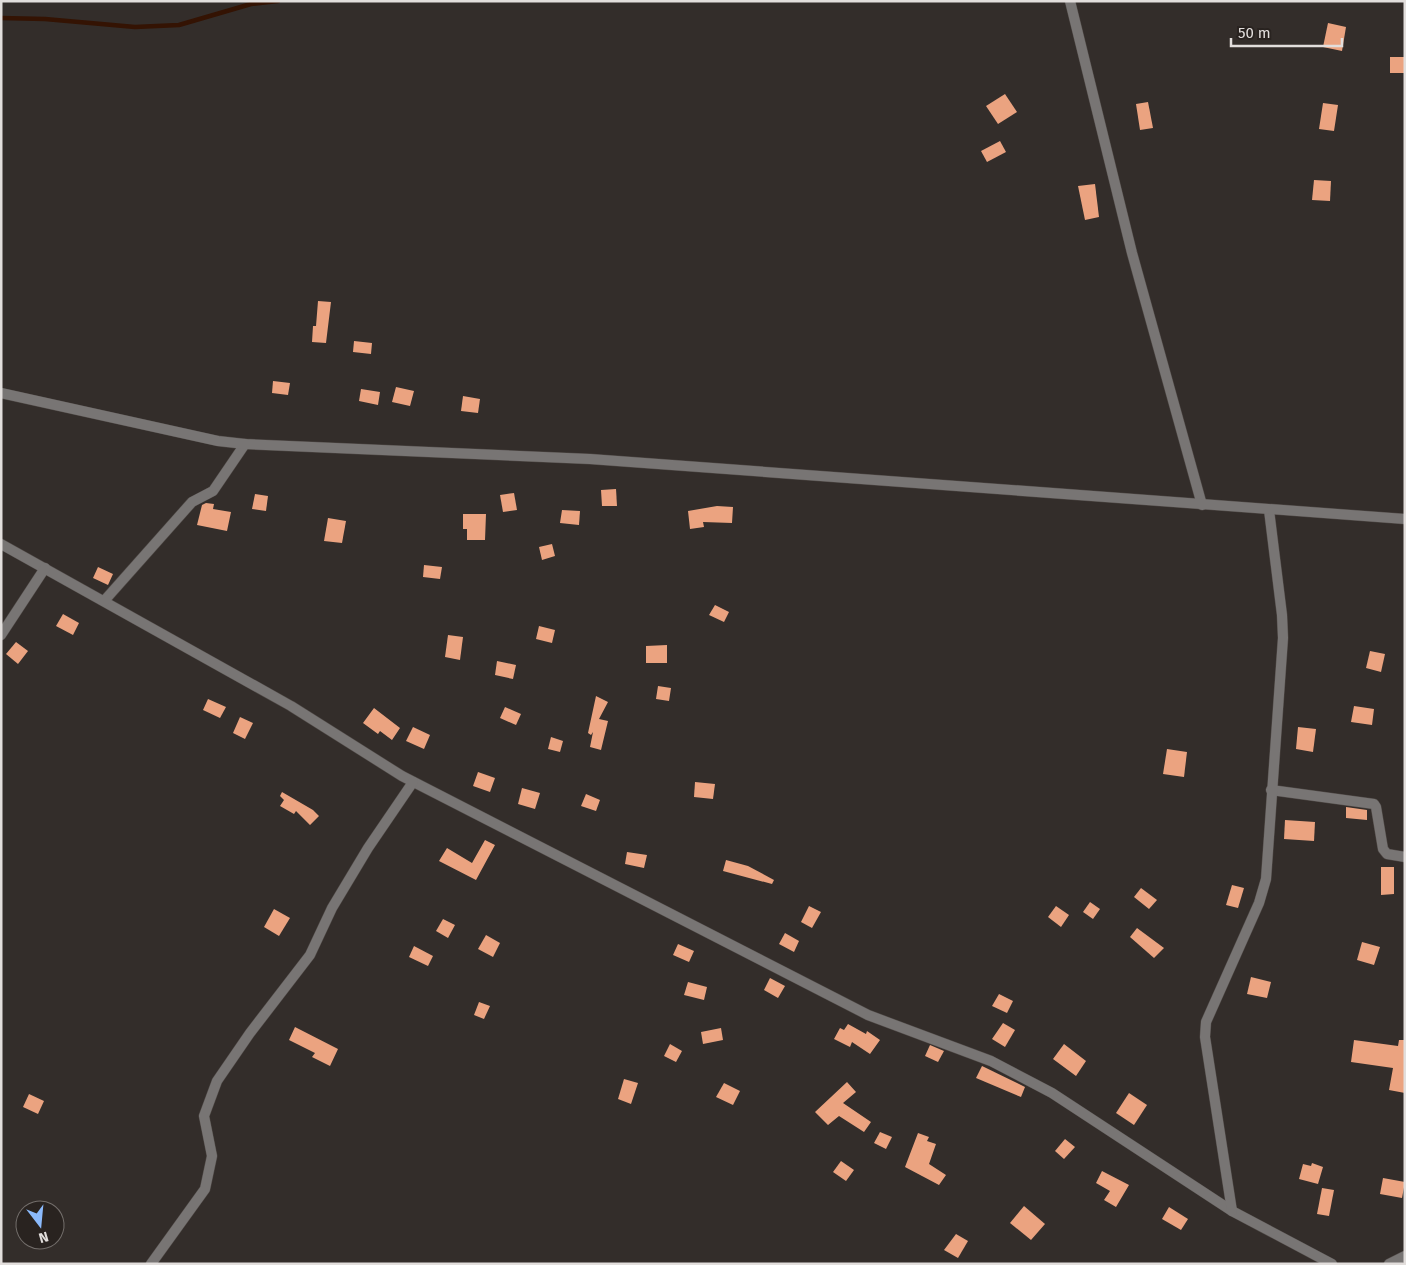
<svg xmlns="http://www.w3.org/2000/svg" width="1406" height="1265" viewBox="0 0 1406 1265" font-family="'Fira Sans',sans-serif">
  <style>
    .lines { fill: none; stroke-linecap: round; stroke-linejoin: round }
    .stream { stroke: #341303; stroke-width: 4.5 }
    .building { fill: #eba380 }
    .minor-casing { stroke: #4f4946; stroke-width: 11 }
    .tertiary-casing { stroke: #4f4946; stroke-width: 11 }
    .minor { stroke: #787574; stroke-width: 10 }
    .tertiary { stroke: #787574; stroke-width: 10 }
  </style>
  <rect width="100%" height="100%" fill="#332d2a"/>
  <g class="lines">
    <polyline class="stream" points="1,18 45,19 135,27 179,25 251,4 278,1"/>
  </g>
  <g class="building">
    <polygon points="1328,23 1346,27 1342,51 1323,47"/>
    <rect x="1390" y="57" width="15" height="16"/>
    <polygon points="1005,94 1017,112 998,124 986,106"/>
    <polygon points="1148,102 1153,128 1140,130 1136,104"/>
    <polygon points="1323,103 1338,105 1334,131 1319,129"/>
    <polygon points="1000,141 1006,152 987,162 981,151"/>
    <polygon points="1314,180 1331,181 1330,201 1312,200"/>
    <polygon points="1095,184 1099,217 1085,220 1078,186"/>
    <polygon points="318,301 331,302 326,343 312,342 313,326 316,326"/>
    <polygon points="354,341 372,343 371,354 353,352"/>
    <polygon points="273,381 290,383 288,395 272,393"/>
    <polygon points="396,387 414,391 410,406 392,402"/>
    <polygon points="361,389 380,392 378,405 359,401"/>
    <polygon points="463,396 480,399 478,413 461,411"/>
    <polygon points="616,489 617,506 602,506 601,490"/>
    <polygon points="514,493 517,510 503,512 500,495"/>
    <polygon points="255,494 268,496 266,511 252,509"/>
    <polygon points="206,503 214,504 213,509 231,512 227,531 197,525 202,505"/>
    <polygon points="717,506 733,507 732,523 703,522 704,527 690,529 688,511"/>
    <polygon points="562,510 580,511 579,525 560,523"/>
    <polygon points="463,514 486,514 485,540 467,540 467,529 463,529"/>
    <polygon points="328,518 346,521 342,543 324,541"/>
    <polygon points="552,544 555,556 542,560 539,547"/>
    <polygon points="424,565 442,567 440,579 423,577"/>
    <polygon points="98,567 113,574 108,585 93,578"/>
    <polygon points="715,605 729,612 724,622 709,615"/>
    <polygon points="63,614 79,623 73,635 56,626"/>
    <polygon points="539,626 555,630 552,643 536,639"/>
    <polygon points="448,635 463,637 460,660 445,657"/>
    <polygon points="16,642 28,651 18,664 6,654"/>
    <polygon points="667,645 667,663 646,663 646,646"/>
    <polygon points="1370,651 1385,654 1381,672 1366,668"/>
    <polygon points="497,661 516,665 513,679 495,675"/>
    <polygon points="658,686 671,688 669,701 656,699"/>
    <polygon points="596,696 608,702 599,719 608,721 601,750 590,747 593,732 591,735 588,733"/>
    <polygon points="208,699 226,707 220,718 203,710"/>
    <polygon points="1354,706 1374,709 1372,725 1351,722"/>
    <polygon points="505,707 521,714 516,725 500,718"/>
    <polygon points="374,708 400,728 392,740 380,731 378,734 363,723"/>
    <polygon points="240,717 253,723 245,739 233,733"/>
    <polygon points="413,727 430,735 424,749 406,741"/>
    <polygon points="1298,727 1316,729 1313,752 1296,749"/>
    <polygon points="551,737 563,741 560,752 548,749"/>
    <polygon points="1167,749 1187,752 1184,777 1163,774"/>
    <polygon points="478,772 495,778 490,792 473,786"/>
    <polygon points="695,782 715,784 713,799 694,797"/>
    <polygon points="522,788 540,793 535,809 518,804"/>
    <polygon points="282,792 313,810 319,816 310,825 296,811 294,814 280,806 284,800 280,796"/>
    <polygon points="586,794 600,800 596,811 581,806"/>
    <polygon points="1346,807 1367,810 1367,820 1346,818"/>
    <polygon points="1285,820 1315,822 1314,841 1284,839"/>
    <polygon points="485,840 495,845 476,880 439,861 447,848 472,863"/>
    <polygon points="627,852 647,855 644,868 625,864"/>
    <polygon points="726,860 748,866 774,880 772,884 723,871"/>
    <polygon points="1381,867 1394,867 1394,894 1381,895"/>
    <polygon points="1232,885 1244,888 1238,908 1226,905"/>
    <polygon points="1141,888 1157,900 1149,909 1134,897"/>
    <polygon points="1090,902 1100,909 1093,919 1083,912"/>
    <polygon points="809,906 821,912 812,928 801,922"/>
    <polygon points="1056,906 1069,915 1061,927 1048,917"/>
    <polygon points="274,909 290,918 279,936 264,927"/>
    <polygon points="443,919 455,925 448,938 436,931"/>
    <polygon points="1137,928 1164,948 1154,958 1130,937"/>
    <polygon points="785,933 799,941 794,952 779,944"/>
    <polygon points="486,935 500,943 493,957 478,949"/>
    <polygon points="1362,942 1380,947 1374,965 1357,960"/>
    <polygon points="678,944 694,951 689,962 673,955"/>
    <polygon points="414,946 433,956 428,966 409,957"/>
    <polygon points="1251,977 1271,982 1267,998 1247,994"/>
    <polygon points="770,978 785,986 778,998 764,990"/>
    <polygon points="688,982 707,987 704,1000 684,995"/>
    <polygon points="999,994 1013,1001 1007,1013 992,1006"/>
    <polygon points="479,1002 490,1006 484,1019 474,1015"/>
    <polygon points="1003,1023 1015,1030 1005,1047 992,1039"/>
    <polygon points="848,1024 866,1034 867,1031 880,1040 870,1054 852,1042 850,1047 834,1039 840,1028 844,1030"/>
    <polygon points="295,1027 338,1049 330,1066 312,1057 315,1053 289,1040"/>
    <polygon points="721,1028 723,1040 703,1044 701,1032"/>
    <polygon points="1354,1040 1398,1046 1399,1040 1405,1040 1405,1093 1389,1090 1393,1068 1351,1062"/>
    <polygon points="670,1044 682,1051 676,1062 664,1056"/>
    <polygon points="1064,1044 1086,1061 1076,1076 1053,1059"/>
    <polygon points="930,1045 944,1051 938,1062 925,1056"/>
    <polygon points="982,1066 1025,1087 1021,1097 976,1078"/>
    <polygon points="624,1079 638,1083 631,1104 618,1099"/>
    <polygon points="847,1082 856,1092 843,1103 871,1122 864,1132 839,1116 828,1125 815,1112"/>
    <polygon points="724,1083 740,1091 733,1105 716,1097"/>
    <polygon points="1129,1093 1147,1105 1134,1125 1116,1113"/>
    <polygon points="29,1094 44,1101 38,1114 23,1107"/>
    <polygon points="880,1132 892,1137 886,1149 874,1143"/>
    <polygon points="918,1133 929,1137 927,1141 936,1144 929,1164 946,1175 939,1185 905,1167"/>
    <polygon points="1065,1139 1075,1147 1064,1159 1055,1151"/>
    <polygon points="841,1161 854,1170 846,1181 833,1172"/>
    <polygon points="1312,1163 1323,1167 1318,1184 1299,1179 1303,1164 1311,1166"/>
    <polygon points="1102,1171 1129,1185 1116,1207 1104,1200 1110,1191 1096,1183"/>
    <polygon points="1383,1178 1405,1182 1402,1198 1380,1194"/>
    <polygon points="1322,1188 1334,1190 1329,1216 1317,1214"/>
    <polygon points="1024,1206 1045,1224 1031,1240 1010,1223"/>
    <polygon points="1169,1207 1188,1219 1181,1230 1162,1219"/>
    <polygon points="956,1234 968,1241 958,1258 944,1250"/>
  </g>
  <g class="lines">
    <defs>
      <g id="minor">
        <polyline points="1070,1 1132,253 1202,505"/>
        <polyline points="1,544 291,706 402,776 868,1015 991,1061 1052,1093 1232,1211 1332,1264"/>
        <polyline points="104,601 192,502 213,491 245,444"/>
        <polyline points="1,635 45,568"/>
        <polyline points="1271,790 1374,804 1376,807 1383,849 1387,854 1405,857"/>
        <polyline points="1232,1211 1205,1037 1206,1022 1259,903 1266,879 1283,638 1282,615 1269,510"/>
        <polyline points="151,1264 205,1189 212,1156 204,1116 217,1081 250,1033 310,955 332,908 368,848 413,782"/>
        <polyline points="1389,1264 1405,1256"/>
      </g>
      <polyline id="tertiary" points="1,393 218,441 245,444 590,459 1405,519"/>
    </defs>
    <use href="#minor" class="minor-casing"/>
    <use href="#tertiary" class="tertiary-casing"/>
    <use href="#minor" class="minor"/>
    <use href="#tertiary" class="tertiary"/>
  </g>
  <rect width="1406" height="1265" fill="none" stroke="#e2dedc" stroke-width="5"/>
  <g transform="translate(40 1225) rotate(164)"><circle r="24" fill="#292320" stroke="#736e6b"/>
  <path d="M0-4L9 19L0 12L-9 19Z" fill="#8bbafc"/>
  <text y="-8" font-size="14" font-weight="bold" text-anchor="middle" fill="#e2dedc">N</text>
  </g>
  <path d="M1231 38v8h111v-8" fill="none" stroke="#e2dedc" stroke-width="2.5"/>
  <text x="1238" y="38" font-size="15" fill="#e2dedc" stroke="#292320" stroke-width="4" paint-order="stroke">50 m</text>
</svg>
